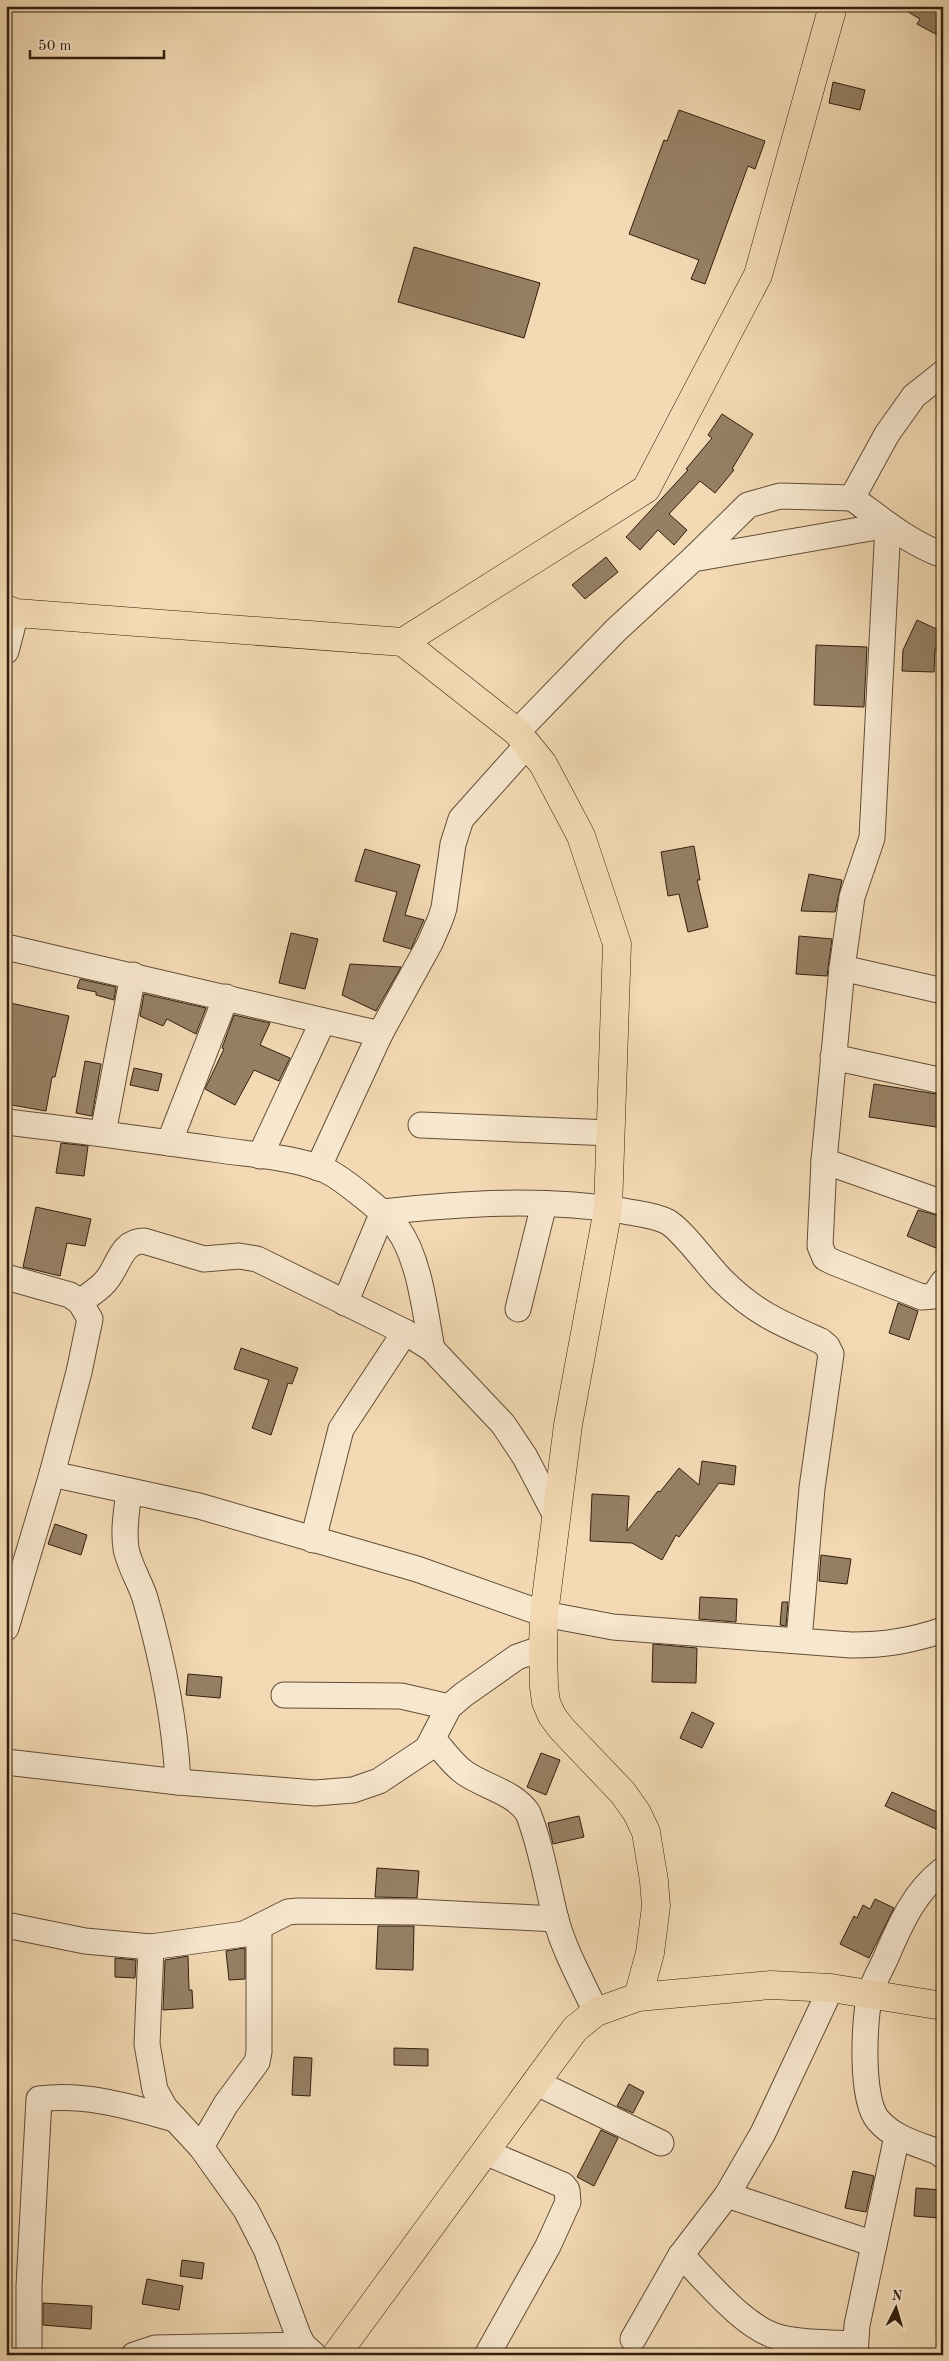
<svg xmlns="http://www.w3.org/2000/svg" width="949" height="2361" viewBox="0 0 949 2361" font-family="'Old Standard TT',serif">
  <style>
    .building { fill: #968064; stroke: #321e0d }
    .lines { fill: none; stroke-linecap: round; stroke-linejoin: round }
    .minor-casing { stroke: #624d37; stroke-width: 27 }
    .major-casing { stroke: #321e0d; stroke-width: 29 }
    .minor { stroke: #f7e7ce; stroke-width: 25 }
    .major { stroke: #f3dab4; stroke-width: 28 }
  </style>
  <rect width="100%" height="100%" fill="#f3dab4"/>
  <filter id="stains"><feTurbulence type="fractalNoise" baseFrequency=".004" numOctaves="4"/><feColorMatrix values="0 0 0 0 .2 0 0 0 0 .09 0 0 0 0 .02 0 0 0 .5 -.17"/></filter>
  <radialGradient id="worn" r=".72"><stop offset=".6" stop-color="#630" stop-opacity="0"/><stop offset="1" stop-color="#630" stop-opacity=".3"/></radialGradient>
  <g class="building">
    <polygon points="898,6 943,6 943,38 917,24 920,19"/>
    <polygon points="833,82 865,90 860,110 829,103"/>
    <polygon points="679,110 765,141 755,169 748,166 705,284 691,279 699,260 629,234 664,140 667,141"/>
    <polygon points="414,247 540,283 524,338 398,302"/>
    <polygon points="722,414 753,434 732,469 734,470 715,493 700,481 669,514 687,530 674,545 658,530 640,550 626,537 688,470 686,469 712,438 708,435"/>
    <polygon points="606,557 618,572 585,599 572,585"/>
    <polygon points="917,620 943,632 943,653 935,649 934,672 902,671 903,650"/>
    <polygon points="816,645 867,647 864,707 814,705"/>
    <polygon points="694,846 700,880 697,880 708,927 688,932 679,894 668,896 661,852"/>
    <polygon points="365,849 420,865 405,915 424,920 411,949 383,941 397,892 355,881"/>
    <polygon points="809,874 842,880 835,912 801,911"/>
    <polygon points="291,933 318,939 305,989 279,983"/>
    <polygon points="799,936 832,939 827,976 796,974"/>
    <polygon points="350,964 401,967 376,1011 342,995"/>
    <polygon points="80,979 116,987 114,1000 96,995 96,992 77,988"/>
    <polygon points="144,994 206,1008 196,1034 167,1019 163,1026 140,1016"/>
    <polygon points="6,1002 69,1016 55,1077 52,1077 46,1111 6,1104"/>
    <polygon points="234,1015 270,1023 260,1045 290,1058 279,1081 254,1070 235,1105 205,1089 224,1049 222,1048"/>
    <polygon points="85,1061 101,1064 92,1116 76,1113"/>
    <polygon points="134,1068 162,1074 158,1091 130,1085"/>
    <polygon points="874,1084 943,1095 943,1128 869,1117"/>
    <polygon points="61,1143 88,1146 84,1176 56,1173"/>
    <polygon points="36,1207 91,1219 85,1246 67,1243 60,1276 23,1267"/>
    <polygon points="918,1210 943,1217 943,1251 907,1236"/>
    <polygon points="898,1303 918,1311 909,1340 889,1333"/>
    <polygon points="241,1348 298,1368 292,1384 288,1383 271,1435 252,1428 269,1380 234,1369"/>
    <polygon points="702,1461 736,1466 734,1485 719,1483 679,1537 676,1535 662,1560 632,1543 590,1541 592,1494 629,1496 627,1531 658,1491 660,1492 679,1468 699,1485"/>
    <polygon points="55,1524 87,1535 81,1555 48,1544"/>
    <polygon points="821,1555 851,1559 847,1584 819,1581"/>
    <polygon points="700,1597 737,1599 736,1622 699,1619"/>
    <polygon points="782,1602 788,1602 786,1626 780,1625"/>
    <polygon points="653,1644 697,1648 696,1683 652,1682"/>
    <polygon points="188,1674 222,1677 220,1698 186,1695"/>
    <polygon points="692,1712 714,1723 702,1748 680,1738"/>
    <polygon points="541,1753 560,1760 546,1795 527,1787"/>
    <polygon points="892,1792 942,1814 936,1829 885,1806"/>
    <polygon points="579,1816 584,1837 553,1844 548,1823"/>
    <polygon points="377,1868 419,1871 417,1898 375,1897"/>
    <polygon points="875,1899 894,1908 869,1958 840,1944 854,1916 857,1918 863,1905 870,1909"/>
    <polygon points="378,1926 414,1926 413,1970 376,1969"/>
    <polygon points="245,1948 245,1979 229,1980 226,1951"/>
    <polygon points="188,1956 189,1990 192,1990 193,2008 163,2010 165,1960"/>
    <polygon points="115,1958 136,1960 135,1978 115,1977"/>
    <polygon points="394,2048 428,2049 428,2066 394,2065"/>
    <polygon points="294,2057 312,2058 310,2096 292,2095"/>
    <polygon points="629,2084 644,2092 633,2113 617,2106"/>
    <polygon points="601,2130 618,2138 594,2186 577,2177"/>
    <polygon points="853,2171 874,2176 866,2212 845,2208"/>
    <polygon points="916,2188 941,2190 940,2218 914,2216"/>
    <polygon points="182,2260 204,2263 202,2279 180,2276"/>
    <polygon points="147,2279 183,2286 179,2310 142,2304"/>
    <polygon points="43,2303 92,2306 91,2329 43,2325"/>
  </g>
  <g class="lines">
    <defs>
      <g id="minor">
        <path d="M943,373L914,396L887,434L852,498C881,519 909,543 943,555"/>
        <polyline points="888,525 872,838 852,897 842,968 824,1161 820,1246 825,1258 833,1262 922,1297 934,1296 943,1282"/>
        <polyline points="693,559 748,505 780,496 852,498"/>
        <polyline points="6,651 16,613"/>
        <polyline points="517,732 616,630 693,559 888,525"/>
        <polyline points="6,947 380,1034"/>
        <polyline points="842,968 943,991"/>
        <polyline points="833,1057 943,1081"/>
        <path d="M6,1122C78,1130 149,1140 220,1150C254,1155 293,1157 325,1170C341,1177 388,1215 398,1229C420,1260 425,1312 432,1349"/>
        <polyline points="421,1125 611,1133"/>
        <polyline points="103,1133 133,975"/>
        <polyline points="169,1143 226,997"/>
        <polyline points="260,1156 323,1021"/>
        <polyline points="824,1161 943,1203"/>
        <polyline points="318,1168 380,1034 430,943 440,920 444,908 453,844 461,819 528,744"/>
        <path d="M6,1277L70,1295L80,1302L90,1319L79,1372L52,1474L199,1506L417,1569L544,1614L613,1627L851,1645C885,1645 910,1641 943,1630"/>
        <path d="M80,1302C89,1295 98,1290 105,1282C119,1267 120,1241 144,1241L204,1259L239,1256L257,1259L405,1332L432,1349L503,1424L525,1457L556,1516"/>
        <path d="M345,1303L383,1212C462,1203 544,1198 624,1211C638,1214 655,1215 668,1222C684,1232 707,1265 722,1280C755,1313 780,1323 821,1341L827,1346L831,1354L812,1488L799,1640"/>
        <polyline points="518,1309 544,1204"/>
        <path d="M129,1491C127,1509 123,1529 126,1548C128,1563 140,1582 145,1598C162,1657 175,1720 178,1782"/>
        <polyline points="313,1540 341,1429 405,1332"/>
        <polyline points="6,1628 52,1474"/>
        <polyline points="284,1695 401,1696 449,1707"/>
        <path d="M433,1739C443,1750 453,1765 465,1773C485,1787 514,1792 528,1813C542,1849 547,1884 556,1920C565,1952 582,1982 596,2012"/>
        <polyline points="6,1762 178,1782 315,1793 353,1790 379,1781 427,1749 449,1707 463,1695 517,1657 543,1648"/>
        <path d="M943,1870C912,1894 899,1928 884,1962C879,1972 873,1983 870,1994C864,2019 860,2100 878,2120C893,2138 917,2144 938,2152L943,2156"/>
        <polyline points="6,1925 85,1941 151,1947 244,1934 288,1912 298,1911 416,1912 556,1919"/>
        <polyline points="151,1947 147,2044 155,2090 165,2108 201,2147 246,2210 266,2249 298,2335 303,2345 314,2355"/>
        <polyline points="535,2082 661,2143"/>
        <polyline points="201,2147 226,2104 257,2062 259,2052 259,1928"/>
        <polyline points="485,2152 563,2185 567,2190 568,2202 548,2246 487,2355"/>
        <polyline points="727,2195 874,2244"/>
        <path d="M681,2255C707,2281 743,2327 778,2337C802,2344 830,2342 855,2344"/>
        <polyline points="633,2339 681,2255 727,2195 763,2133 831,1988"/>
        <path d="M29,2355V2286L39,2099C87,2093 130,2107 175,2119"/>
        <polyline points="134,2355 155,2348 303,2345"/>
        <polyline points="855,2355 857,2325 897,2136"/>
      </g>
      <g id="major">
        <polyline points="6,609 16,613 403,642 646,489 758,275 833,6"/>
        <polyline points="403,642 517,732 543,764 581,836 617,944 608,1209 568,1425 544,1614 543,1648 544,1687 546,1702 552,1716 562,1729 623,1793 637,1813 646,1832 654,1881 656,1906 650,1953 638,1997"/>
        <polyline points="336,2355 575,2029 596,2012 638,1997 771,1985 831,1988 943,2006"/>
      </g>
    </defs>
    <use href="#minor" class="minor-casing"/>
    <use href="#major" class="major-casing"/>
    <use href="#minor" class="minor"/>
    <use href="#major" class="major"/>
  </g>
  <rect width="949" height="2361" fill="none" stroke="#f3dab4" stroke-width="25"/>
  <rect x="8" y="8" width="934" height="2346" fill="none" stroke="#321e0d" stroke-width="2.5"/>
  <rect x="12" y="12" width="924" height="2336" fill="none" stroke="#321e0d"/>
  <g transform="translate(896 2308) rotate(5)" stroke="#f7e7ce" stroke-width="4" paint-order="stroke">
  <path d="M0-4L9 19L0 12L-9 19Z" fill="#321e0d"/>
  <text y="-8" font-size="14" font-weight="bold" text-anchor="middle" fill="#321e0d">N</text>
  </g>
  <path d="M30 50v8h134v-8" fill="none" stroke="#321e0d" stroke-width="2.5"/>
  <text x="38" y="50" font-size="15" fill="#321e0d" stroke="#f7e7ce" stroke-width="4" paint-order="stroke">50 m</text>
  <rect width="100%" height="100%" filter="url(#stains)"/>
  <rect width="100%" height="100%" fill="url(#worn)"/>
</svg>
